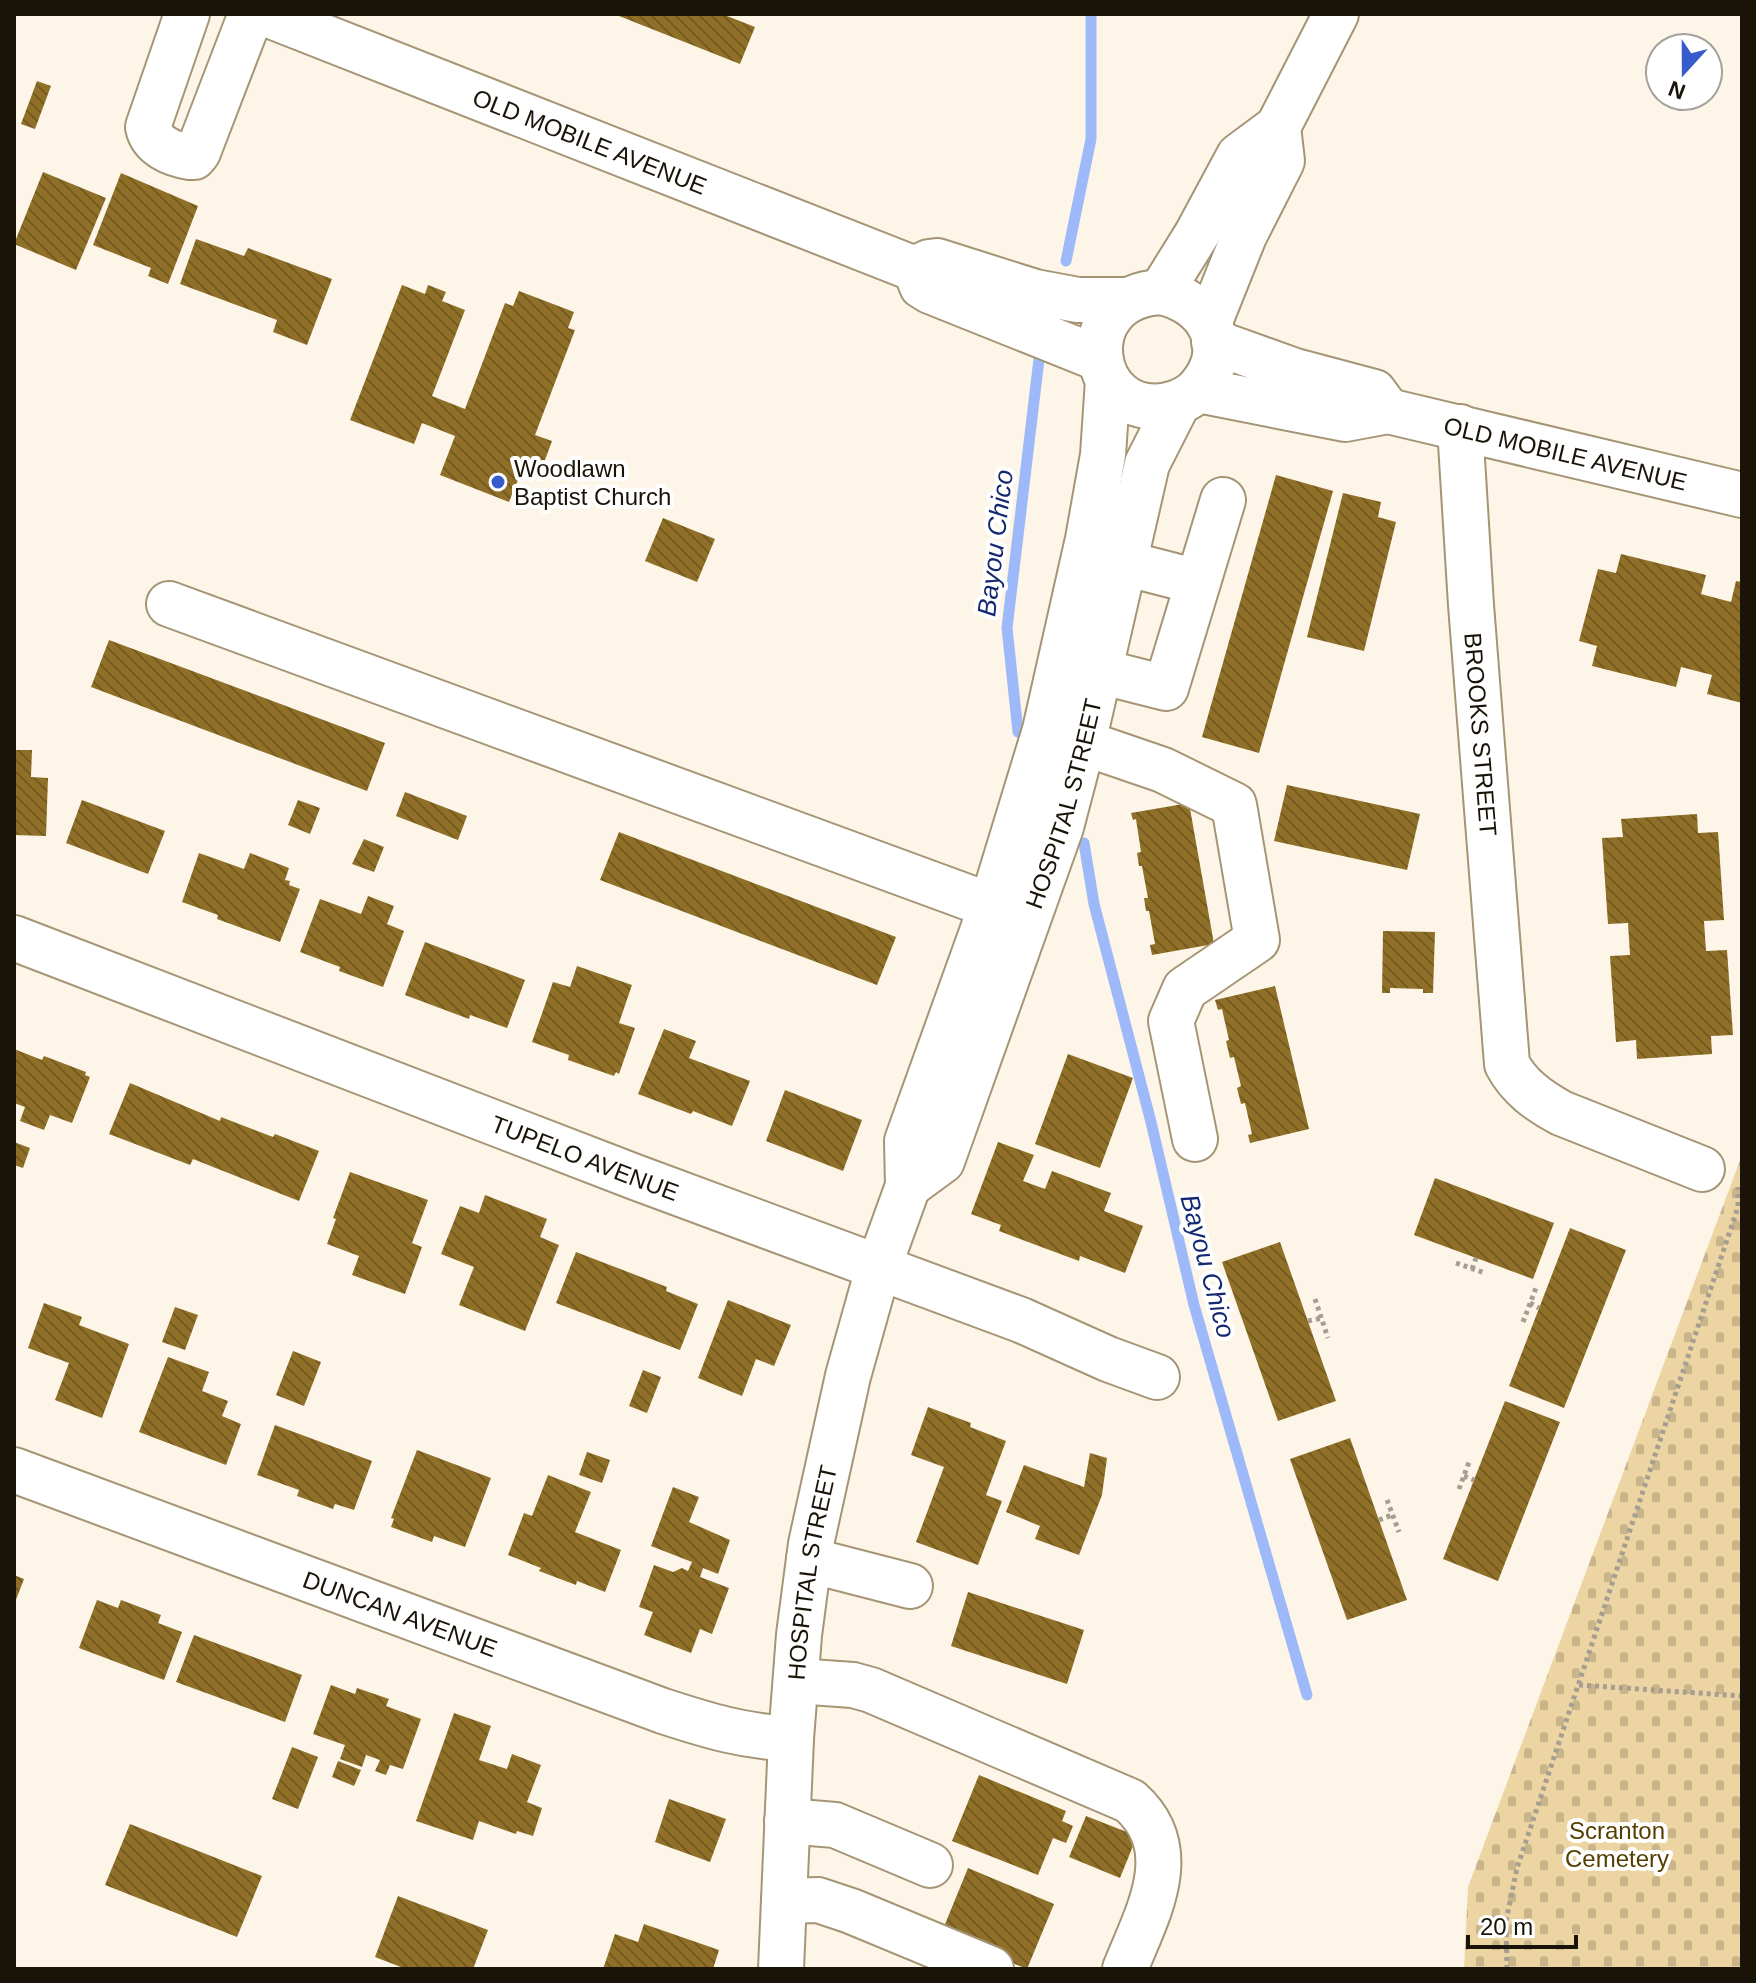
<svg xmlns="http://www.w3.org/2000/svg" width="1756" height="1983" viewBox="0 0 1756 1983" font-family="Arial,sans-serif">
  <style>
    .cemetery { fill: url(#cemetery-stones) }
    .lines { fill: none; stroke-linecap: round; stroke-linejoin: round }
    .stream { stroke: #9eb9fa; stroke-width: 11 }
    .building { fill: url(#building-back-hatch) }
    .minor-casing { stroke: #a59575; stroke-width: 48 }
    .major-casing { stroke: #a59575; stroke-width: 48 }
    .path { stroke: #a59e91; stroke-width: 5; stroke-dasharray: 4 4; stroke-linecap: butt }
    .minor { stroke: #fff; stroke-width: 44 }
    .major { stroke: #fff; stroke-width: 44 }
    .poi-dot { fill: #375bcc; stroke: #fff; stroke-width: 3 }
    .labels { text-anchor: middle; dominant-baseline: central; stroke-width: 8; stroke-linejoin: round; paint-order: stroke }
    .street-label { font-size: 24px; fill: #1a1408; stroke: #fff }
    .poi-label { font-size: 24px; fill: #1a1408; stroke: #fff; text-anchor: start }
    .park-label { font-size: 24px; fill: #553e02; stroke: #fff }
    .water-label { font-size: 26px; font-style: italic; fill: #132870; stroke: #fff }
  </style>
  <defs>
    <pattern id="cemetery-stones" width="16" height="16" patternUnits="userSpaceOnUse" patternTransform="scale(2)"><rect width="16" height="16" fill="#ecd4a3"/><path d="M2 7V4a2 2 0 0 1 4 0v3zM10 15v-3a2 2 0 0 1 4 0v3z" fill="#cab58b"/></pattern>
    <pattern id="building-back-hatch" width="6" height="6" patternUnits="userSpaceOnUse" patternTransform="scale(2)"><rect width="6" height="6" fill="#907028"/><path d="M-1 5l2 2M0 0l6 6M5-1l2 2" fill="none" stroke="#755b20"/></pattern>
  </defs>
  <rect width="100%" height="100%" fill="#fdf6e8"/>
  <polygon class="cemetery" points="1742,1155 1742,1969 1464,1969 1468,1887"/>
  <g class="lines">
    <g class="stream">
      <polyline points="1066,261 1091,139 1091,14"/>
      <polyline points="1018,732 1007,628 1039,359"/>
      <polyline points="1084,843 1094,904 1151,1122 1194,1305 1307,1695"/>
    </g>
  </g>
  <g class="building">
    <polygon points="614,14 722,14 755,27 740,64"/>
    <polygon points="37,81 51,86 35,129 21,124"/>
    <polygon points="43,172 106,198 76,270 14,244"/>
    <polygon points="121,173 198,206 168,284 148,276 151,268 93,245"/>
    <polygon points="196,239 244,256 248,248 332,279 307,345 273,332 277,320 180,284"/>
    <polygon points="402,285 425,294 428,285 446,292 442,301 465,310 432,396 465,409 505,303 513,306 519,291 574,312 568,328 575,330 535,435 552,441 541,471 524,465 509,502 440,475 455,436 422,423 414,444 350,420"/>
    <polygon points="1276,475 1333,491 1259,753 1202,737"/>
    <polygon points="1343,493 1381,502 1378,517 1396,522 1364,651 1307,637"/>
    <polygon points="663,518 715,539 697,582 645,561"/>
    <polygon points="1621,554 1706,575 1701,594 1731,602 1736,581 1742,582 1742,703 1707,694 1712,675 1681,667 1676,687 1592,666 1597,646 1579,641 1598,569 1616,573"/>
    <polygon points="109,640 385,743 367,791 91,687"/>
    <polygon points="14,750 32,750 31,777 48,778 46,836 14,835"/>
    <polygon points="1287,785 1420,814 1407,870 1274,841"/>
    <polygon points="405,792 467,816 458,840 396,816"/>
    <polygon points="82,800 165,831 148,874 66,843"/>
    <polygon points="298,800 320,808 310,834 288,825"/>
    <polygon points="1189,803 1214,944 1152,955 1150,945 1155,944 1149,911 1146,911 1144,898 1148,898 1142,866 1139,866 1137,853 1141,852 1136,819 1133,820 1131,813"/>
    <polygon points="1697,814 1698,833 1718,832 1724,920 1704,921 1706,951 1727,950 1733,1035 1711,1036 1712,1054 1637,1059 1636,1040 1616,1042 1610,956 1630,955 1628,923 1608,924 1602,838 1623,837 1621,819"/>
    <polygon points="619,832 896,937 877,985 600,880"/>
    <polygon points="364,839 384,847 374,872 352,864"/>
    <polygon points="199,853 244,869 250,853 289,868 285,880 290,881 289,885 300,889 280,942 217,919 218,915 182,902"/>
    <polygon points="368,896 394,906 387,924 404,931 383,987 339,971 340,967 300,952 320,899 361,914"/>
    <polygon points="1383,931 1435,932 1433,993 1423,993 1423,989 1390,988 1390,993 1382,993"/>
    <polygon points="425,942 525,980 507,1028 470,1015 469,1019 405,995"/>
    <polygon points="577,966 632,985 619,1023 635,1028 619,1074 616,1072 614,1076 568,1060 569,1055 532,1042 553,982 570,987"/>
    <polygon points="1275,986 1309,1129 1250,1143 1248,1135 1252,1134 1245,1103 1241,1104 1237,1088 1241,1086 1234,1057 1230,1058 1226,1041 1229,1040 1222,1009 1218,1010 1215,1000"/>
    <polygon points="664,1029 696,1041 689,1058 750,1081 732,1126 693,1111 691,1114 638,1094"/>
    <polygon points="14,1049 42,1060 44,1056 86,1072 85,1075 90,1077 72,1123 50,1115 44,1130 20,1121 25,1107 14,1103"/>
    <polygon points="1068,1054 1133,1078 1100,1168 1035,1144"/>
    <polygon points="130,1083 220,1121 221,1117 273,1137 275,1134 319,1151 299,1201 193,1159 190,1165 109,1134"/>
    <polygon points="785,1090 862,1120 843,1171 766,1141"/>
    <polygon points="14,1142 30,1148 23,1168 14,1165"/>
    <polygon points="998,1142 1034,1155 1023,1181 1045,1189 1052,1171 1111,1193 1104,1211 1143,1226 1125,1273 1080,1256 1079,1261 999,1231 1001,1225 971,1214"/>
    <polygon points="350,1172 428,1200 412,1243 422,1247 405,1294 352,1275 359,1256 327,1244 336,1219 333,1218"/>
    <polygon points="1435,1178 1554,1223 1533,1279 1414,1235"/>
    <polygon points="485,1195 547,1219 540,1237 559,1245 525,1331 459,1305 474,1267 441,1254 460,1206 479,1213"/>
    <polygon points="1570,1228 1626,1250 1564,1408 1509,1386"/>
    <polygon points="1280,1242 1336,1401 1278,1421 1222,1262"/>
    <polygon points="576,1252 667,1287 666,1291 698,1304 680,1350 556,1303"/>
    <polygon points="728,1300 791,1325 774,1366 756,1359 742,1396 698,1378"/>
    <polygon points="44,1303 82,1317 79,1325 129,1344 102,1418 55,1400 69,1363 28,1348"/>
    <polygon points="175,1307 198,1315 185,1350 162,1342"/>
    <polygon points="293,1351 321,1362 304,1406 276,1395"/>
    <polygon points="168,1357 209,1372 202,1391 228,1401 222,1416 241,1424 226,1465 139,1432"/>
    <polygon points="643,1370 661,1377 647,1413 629,1406"/>
    <polygon points="1505,1401 1560,1422 1498,1581 1443,1559"/>
    <polygon points="928,1407 971,1423 970,1427 1006,1441 986,1495 1002,1501 978,1565 916,1542 944,1467 911,1455"/>
    <polygon points="275,1425 372,1461 354,1510 335,1504 333,1509 297,1496 299,1490 257,1475"/>
    <polygon points="1350,1438 1407,1600 1347,1620 1290,1459"/>
    <polygon points="417,1450 491,1478 465,1547 434,1536 432,1542 391,1527 394,1519 391,1518"/>
    <polygon points="587,1452 610,1460 602,1483 579,1475"/>
    <polygon points="1090,1453 1107,1458 1102,1495 1079,1555 1035,1539 1040,1526 1006,1512 1024,1465 1084,1487"/>
    <polygon points="548,1475 591,1492 575,1532 621,1550 605,1592 577,1581 576,1585 539,1571 541,1568 508,1555 524,1513 532,1516"/>
    <polygon points="673,1487 699,1497 689,1522 730,1540 718,1574 703,1568 700,1577 729,1588 712,1634 700,1629 691,1653 644,1635 653,1612 639,1607 654,1565 673,1572 682,1568 688,1571 692,1562 651,1546"/>
    <polygon points="14,1575 24,1579 14,1605"/>
    <polygon points="968,1592 1084,1630 1067,1684 951,1646"/>
    <polygon points="97,1600 118,1608 121,1600 161,1615 158,1623 182,1632 164,1680 79,1648"/>
    <polygon points="194,1635 302,1675 285,1722 176,1682"/>
    <polygon points="331,1685 355,1694 357,1688 389,1699 386,1706 421,1719 403,1769 390,1765 386,1775 375,1771 380,1760 366,1755 362,1767 340,1759 345,1745 313,1734"/>
    <polygon points="454,1713 491,1726 479,1760 507,1769 512,1754 541,1765 527,1802 542,1808 533,1836 517,1831 516,1834 479,1821 473,1840 416,1821"/>
    <polygon points="292,1747 318,1757 298,1809 272,1799"/>
    <polygon points="338,1761 361,1770 354,1786 332,1777"/>
    <polygon points="979,1775 1066,1811 1062,1821 1073,1826 1066,1843 1053,1838 1038,1875 952,1841"/>
    <polygon points="669,1799 726,1819 710,1862 655,1842"/>
    <polygon points="1086,1816 1137,1836 1120,1878 1069,1857"/>
    <polygon points="130,1824 262,1876 237,1937 105,1885"/>
    <polygon points="968,1868 1054,1904 1027,1969 941,1934"/>
    <polygon points="398,1896 488,1930 473,1969 406,1969 375,1957"/>
    <polygon points="644,1924 719,1950 713,1969 603,1969 615,1934 638,1942"/>
  </g>
  <g class="lines">
    <defs>
      <g id="minor">
        <path d="M187,14L148,127C152,146 172,154 190,157H194L198,152L251,14"/>
        <polyline points="1161,292 1197,234 1239,156 1278,127 1336,14"/>
        <polyline points="1210,321 1244,236 1282,161 1278,127"/>
        <path id="s1" d="M1460,427L1471,605L1507,1064C1519,1087 1539,1101 1561,1113L1702,1169"/>
        <polyline points="1124,563 1198,582"/>
        <polyline points="169,604 1027,919"/>
        <polyline points="1071,664 1166,688 1223,500"/>
        <polyline points="1055,733 1163,770 1234,805 1257,940 1185,989 1171,1021 1195,1139"/>
        <path id="s2" d="M14,938L635,1177L1021,1320L1108,1359L1157,1377"/>
        <path id="s3" d="M908,1186L942,1161L1061,827L1083,743L1147,464L1178,403"/>
        <path id="s4" d="M14,1470L663,1711C709,1726 742,1736 791,1739"/>
        <polyline points="809,1560 910,1586"/>
        <path d="M796,1681L853,1685L871,1690L1130,1801C1185,1850 1147,1914 1125,1969"/>
        <polyline points="787,1821 835,1825 930,1865"/>
        <polyline points="784,1901 818,1900 851,1911 991,1969"/>
        <path id="s5" d="M781,1969L791,1739L799,1635L811,1544L848,1376L878,1269L908,1186L907,1141L991,907L1045,730L1088,539L1103,455L1108,380"/>
      </g>
      <g id="major">
        <path id="s6" d="M266,14L915,269L922,286L930,291L1100,359"/>
        <polyline points="915,269 929,262 937,261 1035,292 1078,300 1127,300"/>
        <path d="M1161,292C1208,302 1234,346 1200,387C1192,397 1181,402 1168,405C1089,421 1069,297 1161,292Z"/>
        <polyline points="1214,342 1295,371 1374,392 1388,411"/>
        <path id="s7" d="M1198,390L1345,419L1388,411L1742,495"/>
      </g>
    </defs>
    <use href="#minor" class="minor-casing"/>
    <use href="#major" class="major-casing"/>
    <g class="path">
      <polyline points="1456,1263 1485,1273"/>
      <polyline points="1472,1269 1476,1258"/>
      <polyline points="1315,1299 1328,1338"/>
      <polyline points="1530,1303 1539,1308"/>
      <polyline points="1308,1321 1322,1318"/>
      <polyline points="1523,1322 1537,1285"/>
      <polyline points="1464,1476 1474,1480"/>
      <polyline points="1459,1489 1469,1462"/>
      <polyline points="1387,1500 1399,1532"/>
      <polyline points="1379,1520 1392,1515"/>
      <polyline points="1579,1685 1742,1696"/>
      <polyline points="1507,1969 1506,1921 1517,1868 1738,1207 1738,1187"/>
    </g>
    <use href="#minor" class="minor"/>
    <use href="#major" class="major"/>
  </g>
  <circle class="poi-dot" cx="498" cy="482" r="8"/>
  <g class="labels">
    <g class="street-label">
      <text stroke="none"><textPath href="#s6" startOffset="348">OLD MOBILE AVENUE</textPath></text>
      <text stroke="none"><textPath href="#s7" startOffset="376">OLD MOBILE AVENUE</textPath></text>
      <text stroke="none"><textPath href="#s1" startOffset="308">BROOKS STREET</textPath></text>
      <text stroke="none"><textPath href="#s3" startOffset="420">HOSPITAL STREET</textPath></text>
      <text stroke="none"><textPath href="#s2" startOffset="612">TUPELO AVENUE</textPath></text>
      <text stroke="none"><textPath href="#s5" startOffset="398">HOSPITAL STREET</textPath></text>
      <text stroke="none"><textPath href="#s4" startOffset="412">DUNCAN AVENUE</textPath></text>
    </g>
    <g class="poi-label">
      <text x="514" y="468">Woodlawn<tspan x="514" dy="28">Baptist Church</tspan></text>
    </g>
    <g class="park-label">
      <text x="1617" y="1830">Scranton<tspan x="1617" dy="28">Cemetery</tspan></text>
    </g>
    <g class="water-label">
      <text transform="translate(995 543) rotate(-83)">Bayou Chico</text>
      <text transform="translate(1208 1266) rotate(75)">Bayou Chico</text>
    </g>
  </g>
  <rect width="1756" height="1983" fill="none" stroke="#1a1408" stroke-width="32"/>
  <g transform="translate(1684 72) rotate(201)"><circle r="38" fill="#ffffff" stroke="#a3a19c" stroke-width="2"/>
  <path d="M0-6L14 30L0 20L-14 30Z" fill="#375bcc"/>
  <text y="-12" font-size="22" font-weight="bold" text-anchor="middle" fill="#1a1408">N</text>
  </g>
  <path d="M1468 1935v12h108v-12" fill="none" stroke="#1a1408" stroke-width="4"/>
  <text x="1480" y="1935" font-size="24" fill="#1a1408" stroke="#ffffff" stroke-width="6" paint-order="stroke">20 m</text>
</svg>
